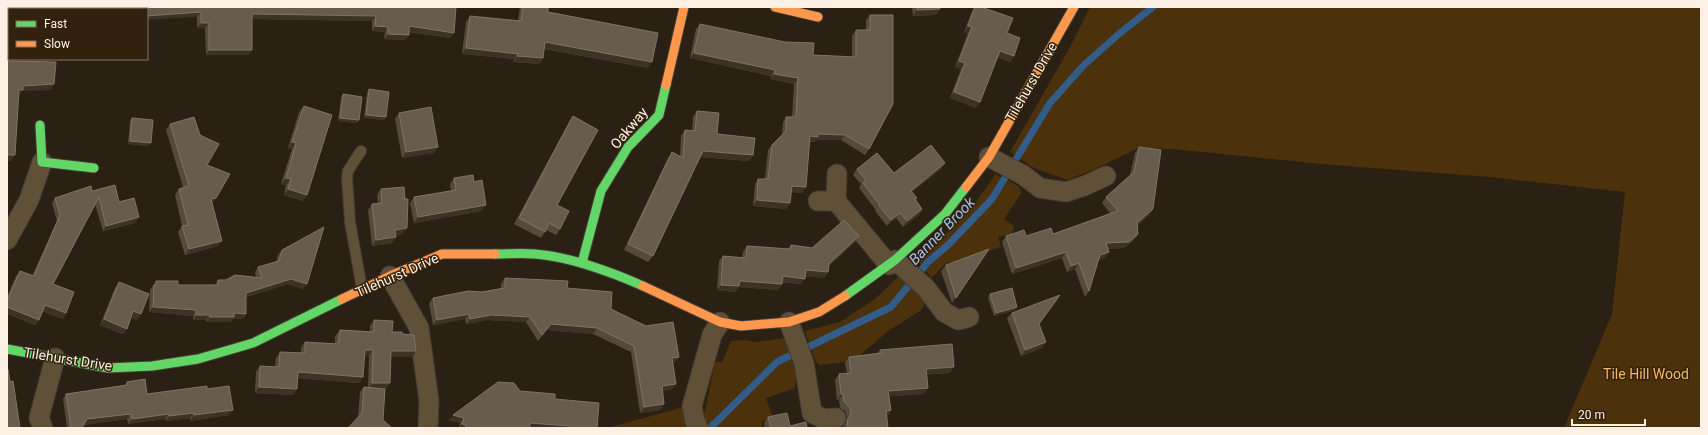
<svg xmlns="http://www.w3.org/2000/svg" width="1708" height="435" viewBox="0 0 1708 435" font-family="Roboto,sans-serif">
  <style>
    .green { fill: #4c320c }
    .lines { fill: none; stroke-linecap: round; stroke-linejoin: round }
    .stream { stroke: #325c8a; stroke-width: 7 }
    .lane-casing { stroke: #443d34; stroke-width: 12 }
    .street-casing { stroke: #443d34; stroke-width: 21 }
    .fast-casing { stroke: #443d34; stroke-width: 11 }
    .slow-casing { stroke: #443d34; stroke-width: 11 }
    .lane { stroke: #5f5037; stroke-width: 10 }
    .street { stroke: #5f5037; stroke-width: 19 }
    .fast { stroke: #63d668; stroke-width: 9 }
    .slow { stroke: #ff974d; stroke-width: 9 }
    .wall { fill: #564b3b }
    .shaded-wall { fill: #3d3324 }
    .building { fill: #685d4d; stroke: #7f7465 }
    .labels { text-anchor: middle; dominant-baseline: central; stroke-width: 3; stroke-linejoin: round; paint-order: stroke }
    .street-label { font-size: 14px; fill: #fcf1e4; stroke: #32210c }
    .park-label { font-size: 14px; fill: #fab860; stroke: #32210c }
    .water-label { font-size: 15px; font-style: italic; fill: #9bc2f0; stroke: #32210c }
  </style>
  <rect width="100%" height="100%" fill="#2a2014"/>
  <g class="green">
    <polygon points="1090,7 1701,7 1701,428 1564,428 1612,314 1625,192 1490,177 1321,164 1173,149 1138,148 1095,169 1067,180 1032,167 1010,152 1069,49"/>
    <path d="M995,174L1018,186L1022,192L1004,219L1014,226L1012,234L998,237L1001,247L945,264L932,278L916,260C946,234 975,209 995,174Z"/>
    <polygon points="901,274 924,299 924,305 920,311 888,331 860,355 860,360 820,365 815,360 805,331 840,322 875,299"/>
    <polygon points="784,338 797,367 795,388 766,398 773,418 762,421 762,428 708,428 704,416 715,362 722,362 731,341 745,340 757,342"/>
    <polygon points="688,406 689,428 607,428"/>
  </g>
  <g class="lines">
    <polyline class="stream" points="710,428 777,362 891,307 928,262 949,244 992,199 1050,103 1084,65 1120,33 1153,7"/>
    <defs>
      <polyline id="lane" points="361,151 348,171 347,178 350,222 362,289"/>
      <g id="street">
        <polyline points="989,157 1023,175 1040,188 1066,192 1084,186 1106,176"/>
        <polyline points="818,201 836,201 837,174"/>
        <polyline points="836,201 889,265"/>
        <polyline points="7,240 29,200 42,162"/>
        <polyline points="895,260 926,288 944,312 958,320 969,317"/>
        <polyline points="390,276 419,328 429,401 428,428"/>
        <polyline points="789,322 804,363 812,413 824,419 836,418"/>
        <polyline points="43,428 39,418 55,358"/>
        <polyline points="698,428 695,421 692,406 712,335 720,322"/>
      </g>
      <g id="fast">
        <polyline points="40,125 42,162 94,168"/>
        <path d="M495,254C508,254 522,253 535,254C572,257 609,271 643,286"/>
        <polyline points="582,263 601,191 628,147 659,115 666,85"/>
        <polyline points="845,296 895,260 945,214 966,187"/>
        <polyline points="7,349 108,368 152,366 198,359 253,343 342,299"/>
      </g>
      <g id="slow">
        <polyline points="775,7 818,17"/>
        <polyline points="666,85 684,7"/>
        <polyline points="966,187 989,157 1074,7"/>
        <polyline points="643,286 720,322 741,326 789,322 819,312 845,296"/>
        <polyline points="342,299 390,276 442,254 495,254"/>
      </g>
    </defs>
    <use href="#lane" class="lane-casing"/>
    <use href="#street" class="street-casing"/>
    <use href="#fast" class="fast-casing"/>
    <use href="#slow" class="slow-casing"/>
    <use href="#lane" class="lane"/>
    <use href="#street" class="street"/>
    <use href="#fast" class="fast"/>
    <use href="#slow" class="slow"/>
  </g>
  <g class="wall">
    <polygon points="64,7 456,7 450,38 409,32 409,35 405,40 384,39 385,32 372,31 372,21 252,19 252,50 248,55 206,55 205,28 197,28 197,17 147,9 64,9"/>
    <polygon points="520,7 548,7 548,12 648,68 544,49 543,58 539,64 513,62 514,59 462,54 466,22 470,16 518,21"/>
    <polygon points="912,7 940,7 936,15 913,16"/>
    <polygon points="974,7 981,7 1007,33 1014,56 1010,62 997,57 980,102 976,108 950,98 961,69 955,67 968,33 964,32 972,11"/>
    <polygon points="870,15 869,149 865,155 841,140 816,140 814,142 810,142 802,193 791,192 786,209 753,206 755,184 758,179 765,179 768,150 772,145 782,135 783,122 786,117 792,117 794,84 770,79 771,76 690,58 696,29 700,24 813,55 852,57 852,36 856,30 866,30 866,20"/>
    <polygon points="369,89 386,117 384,120 364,118 367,93"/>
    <polygon points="343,94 359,120 356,123 338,121 341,98"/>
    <polygon points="304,106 303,201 284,195 286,185 281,184 292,149 288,148 299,112"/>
    <polygon points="697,111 717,134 753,155 749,161 700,157 653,256 648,262 624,250 668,158 672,152 680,156 681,136 685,130 692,130 693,117"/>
    <polygon points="399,113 434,153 402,158 395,119"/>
    <polygon points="573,116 557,205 560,229 556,235 546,230 541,238 514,224 569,122"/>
    <polygon points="132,118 148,146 128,144 130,121"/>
    <polygon points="170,124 207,165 218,246 185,255 178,232 182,226 175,195 179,189 183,187 166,130"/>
    <polygon points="1139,147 1149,215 1138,225 1138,234 1134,240 1124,248 1108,249 1105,258 1098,260 1089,291 1085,297 1075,269 1067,272 1062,258 1012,274 1002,242 1006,236 1026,236 1053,234 1110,213 1102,203 1106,197 1130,175 1135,153"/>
    <polygon points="945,163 941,169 912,192 917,198 915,200 922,209 919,215 903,227 896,218 887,226 875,211 876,210 859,188 861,184 853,175 857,169 894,173"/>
    <polygon points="454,178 474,182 482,211 414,223 410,203 414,197 451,191 450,184"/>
    <polygon points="381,189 403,234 396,235 396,237 392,243 372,246 368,210 372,204 378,203 377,195"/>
    <polygon points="92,191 119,202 135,223 103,231 95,204 53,284 66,313 63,319 42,311 39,320 35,325 7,314 7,297 16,276 20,271 32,276 57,221 52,203 55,198"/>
    <polygon points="859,236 855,242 829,266 828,272 824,278 806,276 801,284 782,282 782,284 778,290 739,287 735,292 717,290 719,261 723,256 742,258 743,252 747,246 788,249 791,245 812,248"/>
    <polygon points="989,249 952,303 941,271 946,265"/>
    <polygon points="282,250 303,289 288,284 246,297 246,314 243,319 233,319 231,322 206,322 206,320 193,320 193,316 149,312 150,290 156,281 178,285 215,285 218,280 256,278 255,272 258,267 276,262 278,255"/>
    <polygon points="505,278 567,288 611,309 679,357 675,362 673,363 672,389 662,391 664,404 660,410 640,413 631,352 593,334 547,330 538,341 526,322 487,320 466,324 465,319 433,325 429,303 433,298 482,292 501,288 501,284"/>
    <polygon points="119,282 137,320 131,318 127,329 122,334 100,325 115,288"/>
    <polygon points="990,294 1015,310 994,316 988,298"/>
    <polygon points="1012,313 1039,324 1046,342 1042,348 1021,356 1007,318"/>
    <polygon points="374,320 392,332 402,334 412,357 391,357 386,389 385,389 358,417 360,392 364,387 368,388 369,356 364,356 359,383 297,378 293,395 255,393 256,372 260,366 275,367 276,358 280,352 301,353 301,348 305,342 335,344 335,336 340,330 370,332 370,326"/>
    <polygon points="880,350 950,373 927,374 928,388 924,394 889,396 891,410 887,416 888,428 843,428 843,427 846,422 847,417 845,411 840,408 839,400 837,400 835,380 839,374 847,373 845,363 849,357 877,353"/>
    <polygon points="127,382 147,394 233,410 229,415 190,421 190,418 166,421 165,419 128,424 127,419 84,425 82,428 67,428 63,399 66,394 125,385"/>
    <polygon points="520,391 555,399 597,428 459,428 460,423 449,420"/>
    <polygon points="768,417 790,426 807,428 765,428 764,423"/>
  </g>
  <g class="shaded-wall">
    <polygon points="940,9 936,15 913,16 917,10"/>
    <polygon points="201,12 197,17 147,20 147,16"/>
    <polygon points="252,14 376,16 372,21 248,19"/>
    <polygon points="201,23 209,23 205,28 197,28"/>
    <polygon points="375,26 388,27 385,32 372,31"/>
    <polygon points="409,26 454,33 450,38 406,31"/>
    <polygon points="968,26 972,27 968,33 964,32"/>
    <polygon points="388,34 409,35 405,40 384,39"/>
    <polygon points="545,42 652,62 648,68 540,48"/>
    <polygon points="466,48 518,54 514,59 462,54"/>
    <polygon points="209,50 252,50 248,55 206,55"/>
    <polygon points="1000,51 1014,56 1010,62 996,57"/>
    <polygon points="694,53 775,70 771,76 690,58"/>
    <polygon points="517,56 543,58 539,64 513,62"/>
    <polygon points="959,61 965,63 961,69 955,67"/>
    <polygon points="774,74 798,78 794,84 770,79"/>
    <polygon points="54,84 51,90 22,91 19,96 15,96 19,90 23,86"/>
    <polygon points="954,92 980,102 976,108 950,98"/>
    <polygon points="366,115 386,117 384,120 364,118"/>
    <polygon points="340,118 359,120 356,123 338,121"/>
    <polygon points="818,134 845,135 841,140 816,140 814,142 806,142 810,136"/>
    <polygon points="130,141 151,143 148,146 128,144"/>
    <polygon points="292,142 296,143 292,149 288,148"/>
    <polygon points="438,147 434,153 402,158 406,152"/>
    <polygon points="703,151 753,155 749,161 699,157"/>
    <polygon points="7,155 15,155 11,161 7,161"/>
    <polygon points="945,163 941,169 907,196 911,191"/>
    <polygon points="286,178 291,179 286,185 281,184"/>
    <polygon points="792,186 806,187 802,193 788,191"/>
    <polygon points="288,189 307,195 303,201 284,195"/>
    <polygon points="216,198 212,204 211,199"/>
    <polygon points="757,200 790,203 786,209 753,206"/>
    <polygon points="486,205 482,211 414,223 418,217"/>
    <polygon points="922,209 919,215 903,227 907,221"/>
    <polygon points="1153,209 1149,215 1133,229 1137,223"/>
    <polygon points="900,213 896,218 887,226 891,220"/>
    <polygon points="139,217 135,223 103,231 106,226"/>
    <polygon points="407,228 403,234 391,236 395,230"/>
    <polygon points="1138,234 1134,240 1124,248 1102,249 1106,243"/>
    <polygon points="859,236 855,242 825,270 829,264"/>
    <polygon points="396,237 392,243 372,246 376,240"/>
    <polygon points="222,241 218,246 185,255 189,249"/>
    <polygon points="1066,252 1062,258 1012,274 1016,268"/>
    <polygon points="1109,252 1105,258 1096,261 1100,255"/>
    <polygon points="1079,263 1075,269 1067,272 1071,266"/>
    <polygon points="806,270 828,272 824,278 803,276"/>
    <polygon points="783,276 805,279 801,284 779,281"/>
    <polygon points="291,279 307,284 303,289 288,284 242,298 246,293"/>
    <polygon points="740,281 782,284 778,290 739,287 735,292 717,290 721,285"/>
    <polygon points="45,305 66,313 63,319 41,310"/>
    <polygon points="7,307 39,320 35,325 7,314"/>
    <polygon points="153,307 196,310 193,316 149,312"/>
    <polygon points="1017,307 1015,310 994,316 996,313"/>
    <polygon points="133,311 141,314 137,320 129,317"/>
    <polygon points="234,313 246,314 243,319 233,319 231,322 206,322 210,317"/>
    <polygon points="469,314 465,319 433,325 437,320"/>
    <polygon points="196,315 210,315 206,320 193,320"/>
    <polygon points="491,315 530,317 526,322 487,320 466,324 470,319"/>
    <polygon points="104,319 127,329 122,334 100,325"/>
    <polygon points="551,324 597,328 593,334 547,330 538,341"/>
    <polygon points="1046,342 1042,348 1021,356 1025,350"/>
    <polygon points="365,350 373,350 369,356 360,356"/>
    <polygon points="391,351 416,351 412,357 387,357"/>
    <polygon points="679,357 675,362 668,363 672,358"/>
    <polygon points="954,367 950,373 922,375 926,369"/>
    <polygon points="298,372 363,377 359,383 294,378"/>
    <polygon points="372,383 390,383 386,389 368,389"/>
    <polygon points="676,384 672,389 658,392 662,386"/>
    <polygon points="259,387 297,389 293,395 255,393"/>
    <polygon points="928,388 924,394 884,397 888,391"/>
    <polygon points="841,394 843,394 839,400 837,400"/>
    <polygon points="664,404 660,410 640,413 644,407"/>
    <polygon points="233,410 229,415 190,421 194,415"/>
    <polygon points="891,410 887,416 882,417 886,411"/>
    <polygon points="194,413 190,418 166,421 169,416"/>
    <polygon points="131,414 127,419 84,425 87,419"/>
    <polygon points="169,414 165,419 128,424 132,419"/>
    <polygon points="453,415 464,418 460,423 449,420"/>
    <polygon points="530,423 570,426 569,428 526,428"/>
    <polygon points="462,424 466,425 463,428 459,428"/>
  </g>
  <g class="building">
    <polygon points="67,7 456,7 454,33 409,26 409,35 388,34 388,27 375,26 376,16 252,14 252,50 209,50 209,23 201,23 201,12 147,16 147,9 68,9"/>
    <polygon points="523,7 548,7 548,12 658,33 652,62 545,42 543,58 517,56 518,54 466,48 470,16 521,21"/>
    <polygon points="917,7 940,7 940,9 917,10"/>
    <polygon points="975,7 981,7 1013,18 1007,33 1020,38 1014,56 1000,51 980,102 954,92 965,63 959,61 972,27 968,26"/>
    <polygon points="870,15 893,15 893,104 869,149 845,135 818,134 818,137 810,136 806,187 792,186 790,203 757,200 758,179 768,179 772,145 786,131 786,117 796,117 798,78 774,74 775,70 694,53 700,24 785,42 814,43 813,55 856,57 856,30 870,30"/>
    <polygon points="7,61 56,62 54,84 23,86 23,90 19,90 15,155 7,155 7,164"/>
    <polygon points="369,89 389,92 386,117 366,115"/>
    <polygon points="343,94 362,97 359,120 340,118"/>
    <polygon points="304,106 332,115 307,195 288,189 291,179 286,178 296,143 292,142"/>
    <polygon points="431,107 438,147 406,152 399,113"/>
    <polygon points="697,111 719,113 717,134 755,138 753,155 703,151 653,256 628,244 672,152 683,158 685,130 695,131"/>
    <polygon points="573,116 598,130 557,205 569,211 560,229 549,223 545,232 519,218"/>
    <polygon points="194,117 200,135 219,144 207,165 230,174 216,198 211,199 222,241 189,249 182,226 188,225 179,189 189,186 170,124"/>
    <polygon points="132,118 153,120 151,143 130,141"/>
    <polygon points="931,145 945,163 911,191 917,198 915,199 922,209 907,221 900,213 891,220 879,206 880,205 863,183 866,180 857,169 877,153 894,173"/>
    <polygon points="1139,147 1161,150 1153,209 1137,223 1138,234 1129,242 1106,243 1109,252 1100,255 1089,291 1079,263 1071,266 1066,252 1016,268 1006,236 1024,230 1026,236 1051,228 1053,234 1118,211 1106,197 1134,172"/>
    <polygon points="473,175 474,182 482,180 486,205 418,217 414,197 456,190 454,178"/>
    <polygon points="115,185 119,202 134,198 139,217 106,226 99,197 53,284 74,292 66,313 45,305 39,320 7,307 7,301 20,271 34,276 60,215 55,198 91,186 92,191"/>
    <polygon points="404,187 405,199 408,199 407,228 395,230 396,237 376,240 372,204 382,203 381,189"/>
    <polygon points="844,220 859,236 829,264 828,272 806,270 805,279 783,276 782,284 740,281 739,286 721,285 723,256 746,258 747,246 790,249 791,245 812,248"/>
    <polygon points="324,227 307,284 291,279 246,293 246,314 234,313 234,317 210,317 210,315 196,315 196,310 153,307 154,285 156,285 156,281 178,281 178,285 218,285 218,280 226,280 235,275 262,278 258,267 279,261 282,250"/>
    <polygon points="989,249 956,298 946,265"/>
    <polygon points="505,278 568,281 567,288 612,292 611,309 646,326 673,322 679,357 672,358 676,384 662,386 664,404 644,407 634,346 597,328 551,324 542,335 530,317 491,315 470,319 469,314 437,320 433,298 468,291 482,292 505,288"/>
    <polygon points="119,282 149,294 141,314 133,311 127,329 104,319"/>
    <polygon points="1012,288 1017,307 996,313 990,294"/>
    <polygon points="1060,295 1039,324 1046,342 1025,350 1012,313"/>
    <polygon points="374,320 393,321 392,332 402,332 402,334 414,335 416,351 391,351 390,383 372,383 373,350 365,350 363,377 298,372 297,389 259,387 260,366 279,367 280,352 305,353 305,342 338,344 340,330 374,332"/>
    <polygon points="952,344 954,367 926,369 928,388 888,391 891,410 886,411 888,428 848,428 847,421 850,416 851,411 849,406 844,402 843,394 841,394 839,374 851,373 849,357 882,353 880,350"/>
    <polygon points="7,369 8,369 10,382 13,381 20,428 7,428"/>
    <polygon points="145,379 147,394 207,386 207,389 229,386 233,410 194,415 194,413 169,416 169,414 132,419 131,414 87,419 82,428 71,428 66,394 127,385 127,382"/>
    <polygon points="498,382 514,383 520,391 555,394 555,399 599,403 597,428 570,428 570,426 530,423 530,428 465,428 466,425 462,424 464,418 453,415"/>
    <polygon points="364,387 385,389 383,420 392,428 348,428 362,413"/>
    <polygon points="787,413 790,426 806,422 807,428 771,428 768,417"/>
  </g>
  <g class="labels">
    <g class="street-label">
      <text transform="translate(1031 82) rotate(-60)">Tilehurst Drive</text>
      <text transform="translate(629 128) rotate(-50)">Oakway</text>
      <text transform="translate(397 275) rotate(-24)">Tilehurst Drive</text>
      <text transform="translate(68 359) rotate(9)">Tilehurst Drive</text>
    </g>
    <g class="park-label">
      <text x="1646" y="374">Tile Hill Wood</text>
    </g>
    <g class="water-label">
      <text transform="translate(942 231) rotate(-46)">Banner Brook</text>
    </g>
  </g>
  <rect width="1708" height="435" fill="none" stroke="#fcf1e4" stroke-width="16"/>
  <rect x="8" y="8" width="140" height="52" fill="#32210c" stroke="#837462"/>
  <rect x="16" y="21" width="20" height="6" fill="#63d668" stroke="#837462"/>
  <text x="44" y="28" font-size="12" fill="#fcf1e4">Fast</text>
  <rect x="16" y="41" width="20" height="6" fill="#ff974d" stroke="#837462"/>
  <text x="44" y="48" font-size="12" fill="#fcf1e4">Slow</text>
  <path d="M1572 419v6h73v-6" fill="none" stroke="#fcf1e4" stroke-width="2"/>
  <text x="1578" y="419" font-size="12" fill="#fcf1e4" stroke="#32210c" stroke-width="3" paint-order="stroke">20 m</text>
</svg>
